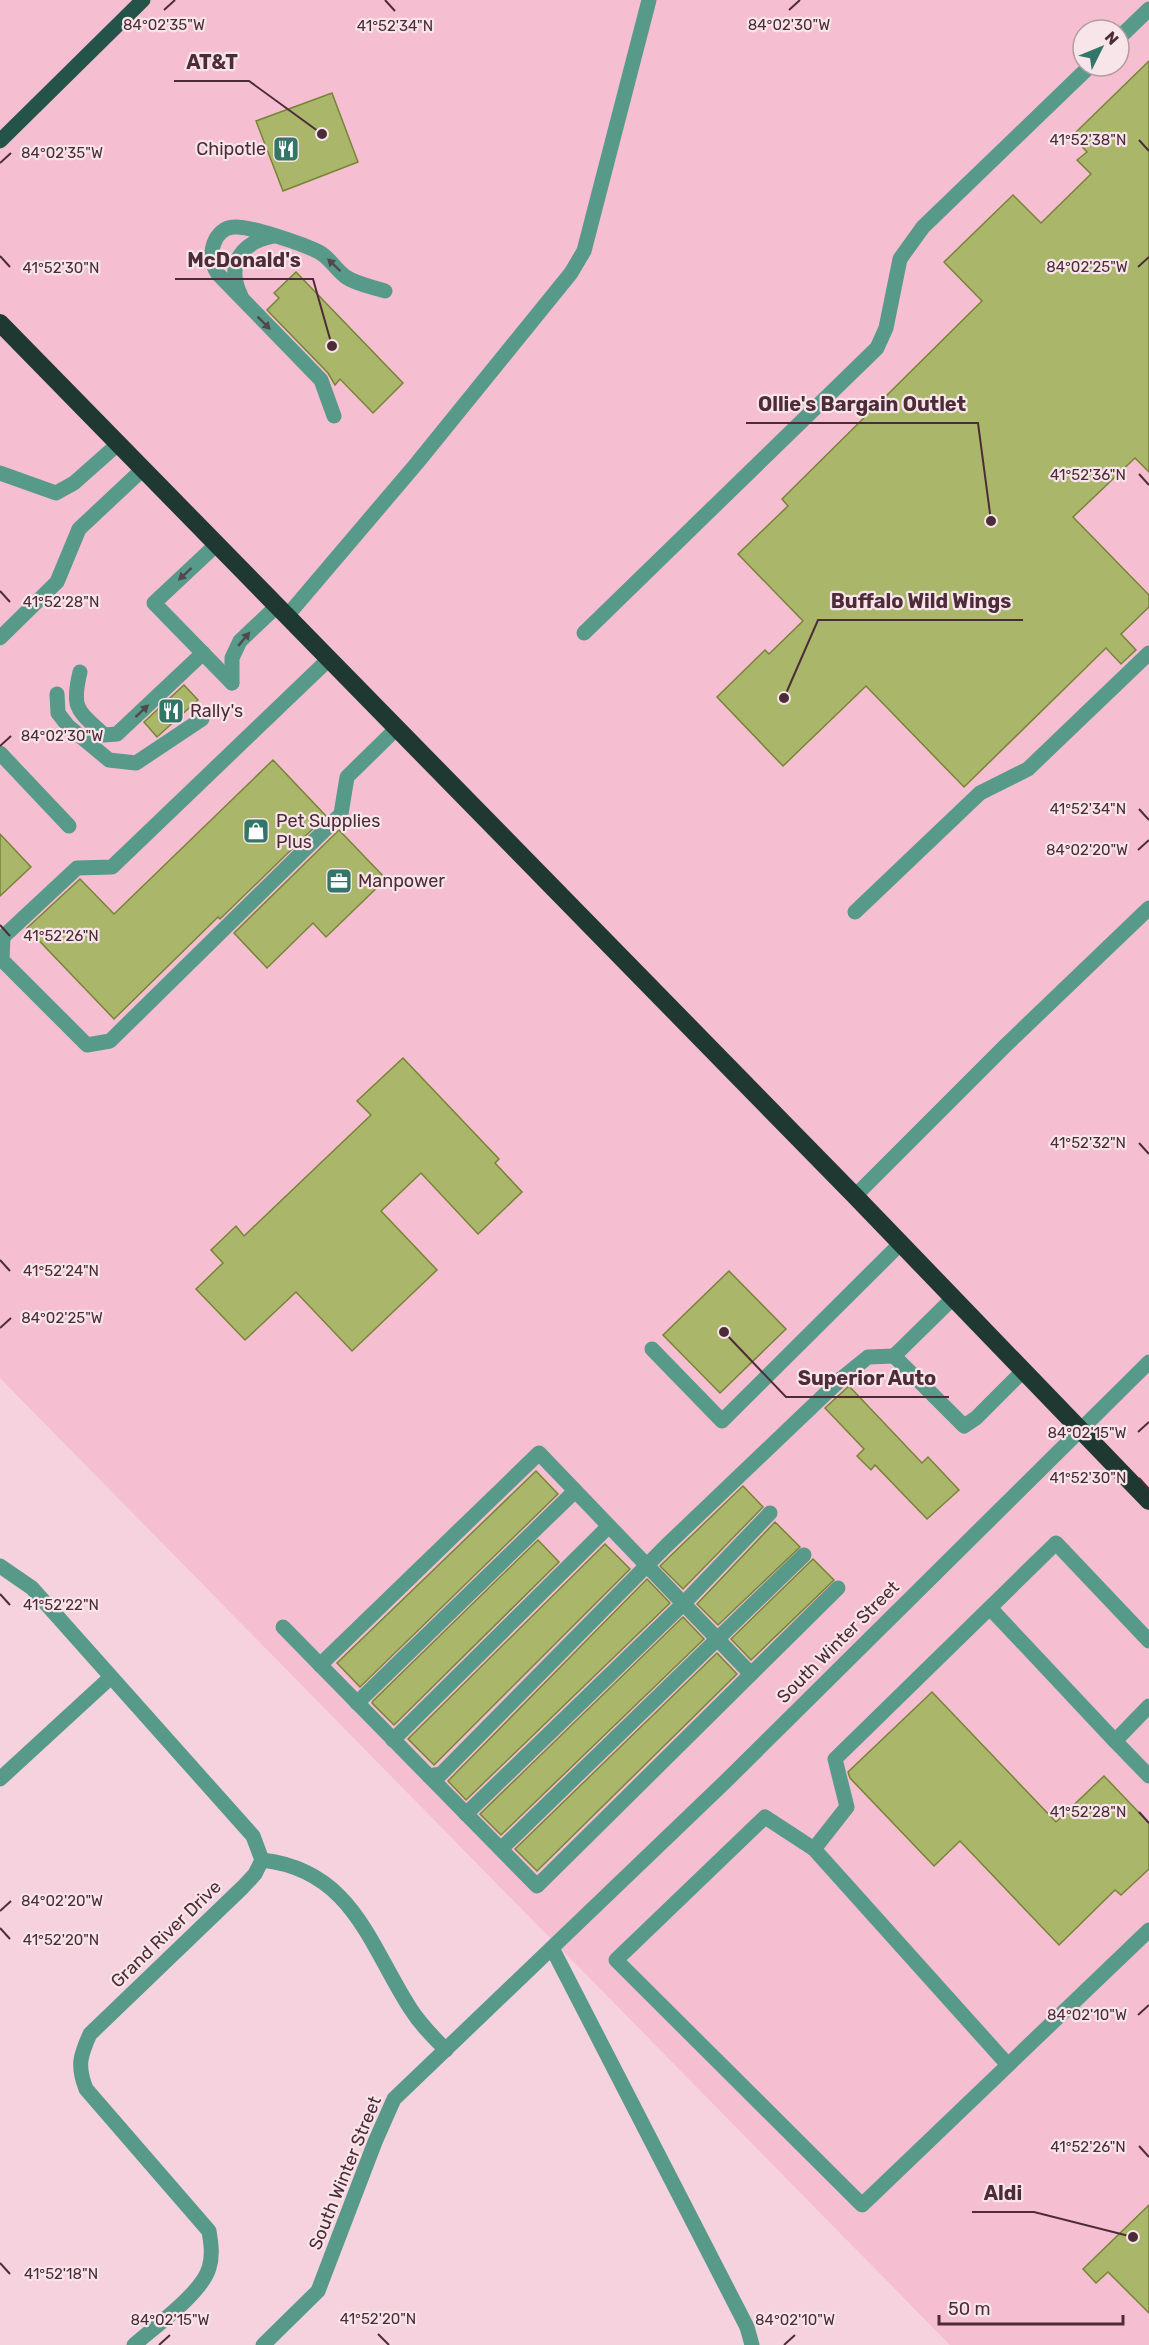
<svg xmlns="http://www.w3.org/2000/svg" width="1149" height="2345" viewBox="0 0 1149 2345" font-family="Rubik,sans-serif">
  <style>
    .built { fill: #f6bed1; fill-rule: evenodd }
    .building { fill: #aab76a; stroke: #788435; stroke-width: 1.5 }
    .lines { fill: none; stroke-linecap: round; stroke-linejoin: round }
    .minor { stroke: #579a8a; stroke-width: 15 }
    .major { stroke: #235349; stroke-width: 15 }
    .highway { stroke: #203832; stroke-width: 18 }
    .oneway { fill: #50484c }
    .ticks { fill: none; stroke: #4d2c38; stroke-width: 2 }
    .labels { text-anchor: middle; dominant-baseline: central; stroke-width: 4.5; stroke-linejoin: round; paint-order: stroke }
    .poi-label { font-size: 18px; fill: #4d2c38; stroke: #f7e5ea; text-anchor: start }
    .street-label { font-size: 18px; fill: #4d2c38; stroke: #f7e5ea }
    .ticks-label { font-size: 15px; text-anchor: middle; fill: #4d2c38; stroke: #f7e5ea; stroke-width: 4.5; stroke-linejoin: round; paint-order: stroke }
    .leader { fill: none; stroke: #4d2c38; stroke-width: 2 }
    .callout-dot { fill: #4d2c38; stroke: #f7e5ea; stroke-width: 2 }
    .callout-label { font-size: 20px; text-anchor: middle; font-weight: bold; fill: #4d2c38; stroke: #f7e5ea; stroke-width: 4.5; stroke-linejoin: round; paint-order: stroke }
  </style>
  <rect width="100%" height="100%" fill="#f5d2dd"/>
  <path class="built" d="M0,0H1149V2345H950L0,1378ZM1083,30H1119V66H1083Z"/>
  <g class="building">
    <polygon points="1149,61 1149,472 1135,458 1073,517 1149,595 1149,607 1121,634 1136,650 1121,664 1106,648 964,787 866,686 783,766 717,697 765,650 769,654 803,621 738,554 788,506 782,499 982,301 944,262 1013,195 1041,223 1091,174 1077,160 1087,152 1072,136"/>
    <polygon points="332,93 358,162 283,191 256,121"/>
    <polygon points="296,272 403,383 373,413 340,379 335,385 328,373 267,310 279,298 274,293"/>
    <polygon points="184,685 198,700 157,737 144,722"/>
    <polygon points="273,760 326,816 220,919 218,917 114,1019 27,928 80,879 114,914"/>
    <polygon points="339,830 386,879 326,937 313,923 267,968 234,933"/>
    <polygon points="0,834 31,867 0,896"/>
    <polygon points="403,1058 499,1159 495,1163 522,1192 478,1234 421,1173 381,1211 437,1270 352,1351 296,1292 245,1340 196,1289 223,1263 211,1250 236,1226 244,1236 371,1115 357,1101"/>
    <polygon points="729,1271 786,1329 720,1393 663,1335"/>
    <polygon points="849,1386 922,1463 928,1457 959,1490 927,1519 875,1465 871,1470 857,1456 864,1449 825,1408"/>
    <polygon points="536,1471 558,1494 360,1687 337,1663"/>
    <polygon points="743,1486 763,1507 683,1589 660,1566"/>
    <polygon points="775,1522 800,1547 718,1625 697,1604"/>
    <polygon points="538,1540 559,1562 394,1725 372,1703 373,1701"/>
    <polygon points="605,1544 630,1569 434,1765 408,1739"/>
    <polygon points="813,1559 834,1580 751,1660 731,1639"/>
    <polygon points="647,1579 670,1603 466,1800 448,1781"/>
    <polygon points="683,1617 704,1639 501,1835 480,1814"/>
    <polygon points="717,1653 737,1674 537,1871 515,1849"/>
    <polygon points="932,1692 1056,1822 1104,1776 1149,1823 1149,1869 1121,1895 1115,1890 1059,1945 960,1841 934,1866 850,1778 848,1772"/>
    <polygon points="1149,2205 1149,2313 1108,2272 1096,2283 1083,2269"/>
  </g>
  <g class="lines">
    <g class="minor">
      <polyline points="1119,38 1149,9"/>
      <path d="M241,296C225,263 242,242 274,236"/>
      <path d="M334,416L321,380L218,274C212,265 210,254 214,243C217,235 224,227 234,227C251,226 303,244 319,252C329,257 336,270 346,277C356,284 373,287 385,291"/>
      <polyline points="0,473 56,493 74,483 118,444"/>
      <polyline points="217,544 154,603 232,683"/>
      <polyline points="287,616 417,463 571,273 584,251 649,0"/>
      <polyline points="584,633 877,348 886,328 900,259 923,227 1090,66"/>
      <polyline points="0,638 57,582 79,529 143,469"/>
      <polyline points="329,659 112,867 77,868 3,937 2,960 87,1045 110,1041 341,814 347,777 397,728"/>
      <path d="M80,672C71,710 78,710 104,735L117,734L203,653"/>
      <polyline points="232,683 232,658 240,641 277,606"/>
      <polyline points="57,694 58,713 68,726 109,760 136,763 202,719"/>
      <polyline points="0,753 69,826"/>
      <polyline points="855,912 980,793 1028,769 1149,653"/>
      <polyline points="855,1196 1005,1046 1149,908"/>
      <polyline points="953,1298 894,1356 964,1426 976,1418 1023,1371"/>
      <polyline points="652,1349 722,1421 900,1244"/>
      <path d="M0,1566L32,1588L253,1836L262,1860L255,1874L243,1887L90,2034C80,2056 77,2066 86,2089L209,2231C211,2243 213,2256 209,2268C202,2293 154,2327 134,2345"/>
      <polyline points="990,1608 1115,1741 1149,1706"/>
      <polyline points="283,1627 429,1776 441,1774 666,1546 842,1378 868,1357 894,1356"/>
      <polyline points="1149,1641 1056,1543 835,1759 847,1807 814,1849 765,1817 616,1960 862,2205 1149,1930"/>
      <polyline points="320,1665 539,1453 751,1674"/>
      <polyline points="357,1703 575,1491"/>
      <polyline points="393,1740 609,1526"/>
      <polyline points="1115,1741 1149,1776"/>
      <polyline points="429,1776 537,1886 838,1588"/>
      <polyline points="0,1779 111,1677"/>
      <polyline points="466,1814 684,1603 770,1513"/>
      <polyline points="501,1849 804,1555"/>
      <polyline points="814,1849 1008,2065"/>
      <path d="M262,1860C352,1870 369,1944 410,2008C420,2024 433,2037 446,2050"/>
      <polyline points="552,1948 747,2327 752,2345"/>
      <polyline points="263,2345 318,2291 375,2142 394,2099 729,1778 1149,1362"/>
    </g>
    <polyline class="major" points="0,141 143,0"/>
    <polyline class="highway" points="0,323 855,1196 1149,1501"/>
  </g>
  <defs><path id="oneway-solid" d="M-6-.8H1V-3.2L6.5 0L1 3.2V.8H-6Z" transform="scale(1.5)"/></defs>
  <g class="oneway">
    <use href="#oneway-solid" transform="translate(334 265) rotate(-136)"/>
    <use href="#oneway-solid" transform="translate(264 323) rotate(45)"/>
    <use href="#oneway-solid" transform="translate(185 574) rotate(137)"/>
    <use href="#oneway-solid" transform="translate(244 639) rotate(-50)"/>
    <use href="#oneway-solid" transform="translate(142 711) rotate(-43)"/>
  </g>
  <path class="ticks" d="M385,0L395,11M164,10L175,0M789,10L800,0M1139,140L1149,151M0,163L11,153M0,256L10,267M1138,267L1149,257M1139,474L1149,485M0,591L10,602M0,746L11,736M1139,809L1149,820M1138,850L1149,840M0,925L10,936M1139,1143L1149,1154M0,1260L10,1271M0,1328L11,1318M1138,1432L1149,1422M1139,1478L1149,1489M0,1594L10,1605M1139,1812L1149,1823M0,1911L11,1901M0,1928L10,1939M1138,2015L1149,2005M1139,2146L1149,2157M0,2263L10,2274M378,2334L389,2345M159,2345L170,2335M784,2345L795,2335"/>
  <defs>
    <symbol id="restaurant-square" viewBox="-11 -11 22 22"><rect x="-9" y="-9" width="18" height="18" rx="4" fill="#337667" stroke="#f7e5ea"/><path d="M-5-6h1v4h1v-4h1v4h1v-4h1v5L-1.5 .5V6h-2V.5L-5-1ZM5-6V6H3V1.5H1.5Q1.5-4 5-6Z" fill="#fff"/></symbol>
    <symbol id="shop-square" viewBox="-11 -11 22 22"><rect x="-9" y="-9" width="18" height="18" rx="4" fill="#337667" stroke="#f7e5ea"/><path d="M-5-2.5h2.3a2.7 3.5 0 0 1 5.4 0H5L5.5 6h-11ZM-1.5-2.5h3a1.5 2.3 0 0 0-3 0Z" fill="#fff"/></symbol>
    <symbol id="office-square" viewBox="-11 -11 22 22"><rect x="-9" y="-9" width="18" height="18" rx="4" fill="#337667" stroke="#f7e5ea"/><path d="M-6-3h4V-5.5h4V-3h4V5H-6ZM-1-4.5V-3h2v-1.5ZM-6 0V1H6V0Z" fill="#fff"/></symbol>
  </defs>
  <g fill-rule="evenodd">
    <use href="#restaurant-square" x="271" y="134" width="30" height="30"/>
    <use href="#restaurant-square" x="156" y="696" width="30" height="30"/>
    <use href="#shop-square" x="241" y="816" width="30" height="30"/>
    <use href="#office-square" x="324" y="866" width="30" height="30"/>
  </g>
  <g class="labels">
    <g class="poi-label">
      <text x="266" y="149" text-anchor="end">Chipotle</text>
      <text x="190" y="711">Rally's</text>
      <text x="276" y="821">Pet Supplies<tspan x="276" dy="21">Plus</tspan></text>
      <text x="358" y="881">Manpower</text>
    </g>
    <g class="street-label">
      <text transform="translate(838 1642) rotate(-45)">South Winter Street</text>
      <text transform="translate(166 1934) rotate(-44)">Grand River Drive</text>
      <text transform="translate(345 2173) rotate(-68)">South Winter Street</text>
    </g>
  </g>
  <g class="ticks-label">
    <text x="164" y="30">84°02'35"W</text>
    <text x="789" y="30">84°02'30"W</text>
    <text x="395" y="31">41°52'34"N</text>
    <text x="1088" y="145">41°52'38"N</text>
    <text x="62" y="158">84°02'35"W</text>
    <text x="1087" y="272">84°02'25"W</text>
    <text x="61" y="273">41°52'30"N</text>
    <text x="1088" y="480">41°52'36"N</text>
    <text x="61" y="607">41°52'28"N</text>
    <text x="62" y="741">84°02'30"W</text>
    <text x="1088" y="814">41°52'34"N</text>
    <text x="1087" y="855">84°02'20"W</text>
    <text x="61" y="941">41°52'26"N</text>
    <text x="1088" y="1148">41°52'32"N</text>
    <text x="61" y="1276">41°52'24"N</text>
    <text x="62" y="1323">84°02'25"W</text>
    <text x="1087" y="1438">84°02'15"W</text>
    <text x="1088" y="1483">41°52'30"N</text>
    <text x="61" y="1610">41°52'22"N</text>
    <text x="1088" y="1817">41°52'28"N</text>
    <text x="62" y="1906">84°02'20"W</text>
    <text x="61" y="1945">41°52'20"N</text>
    <text x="1087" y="2020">84°02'10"W</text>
    <text x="1088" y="2152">41°52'26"N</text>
    <text x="61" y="2279">41°52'18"N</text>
    <text x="378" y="2324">41°52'20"N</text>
    <text x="170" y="2325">84°02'15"W</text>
    <text x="795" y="2325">84°02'10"W</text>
  </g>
  <path class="leader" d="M322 134L249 81H174M332 346L313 279H175M991 521L978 423H746M784 698L818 620H1023M724 1332L786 1397H949M1133 2237L1034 2212H972"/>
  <g class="callout-dot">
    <circle cx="322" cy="134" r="6"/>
    <circle cx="332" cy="346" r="6"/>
    <circle cx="991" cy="521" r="6"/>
    <circle cx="784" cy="698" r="6"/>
    <circle cx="724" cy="1332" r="6"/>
    <circle cx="1133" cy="2237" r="6"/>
  </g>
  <g class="callout-label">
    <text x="212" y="69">AT&amp;T</text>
    <text x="244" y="267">McDonald's</text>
    <text x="862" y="411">Ollie's Bargain Outlet</text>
    <text x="921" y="608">Buffalo Wild Wings</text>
    <text x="867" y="1385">Superior Auto</text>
    <text x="1003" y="2200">Aldi</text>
  </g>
  <g transform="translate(1101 48) rotate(47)"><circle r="28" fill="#f7e5ea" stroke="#b39ba3" stroke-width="1.5"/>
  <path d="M0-4.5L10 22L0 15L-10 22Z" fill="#337667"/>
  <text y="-9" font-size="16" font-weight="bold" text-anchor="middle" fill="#4d2c38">N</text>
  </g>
  <path d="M939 2315v9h184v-9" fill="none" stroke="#4d2c38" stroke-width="3"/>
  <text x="948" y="2315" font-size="18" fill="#4d2c38" stroke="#f7e5ea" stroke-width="4.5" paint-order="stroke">50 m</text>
</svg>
